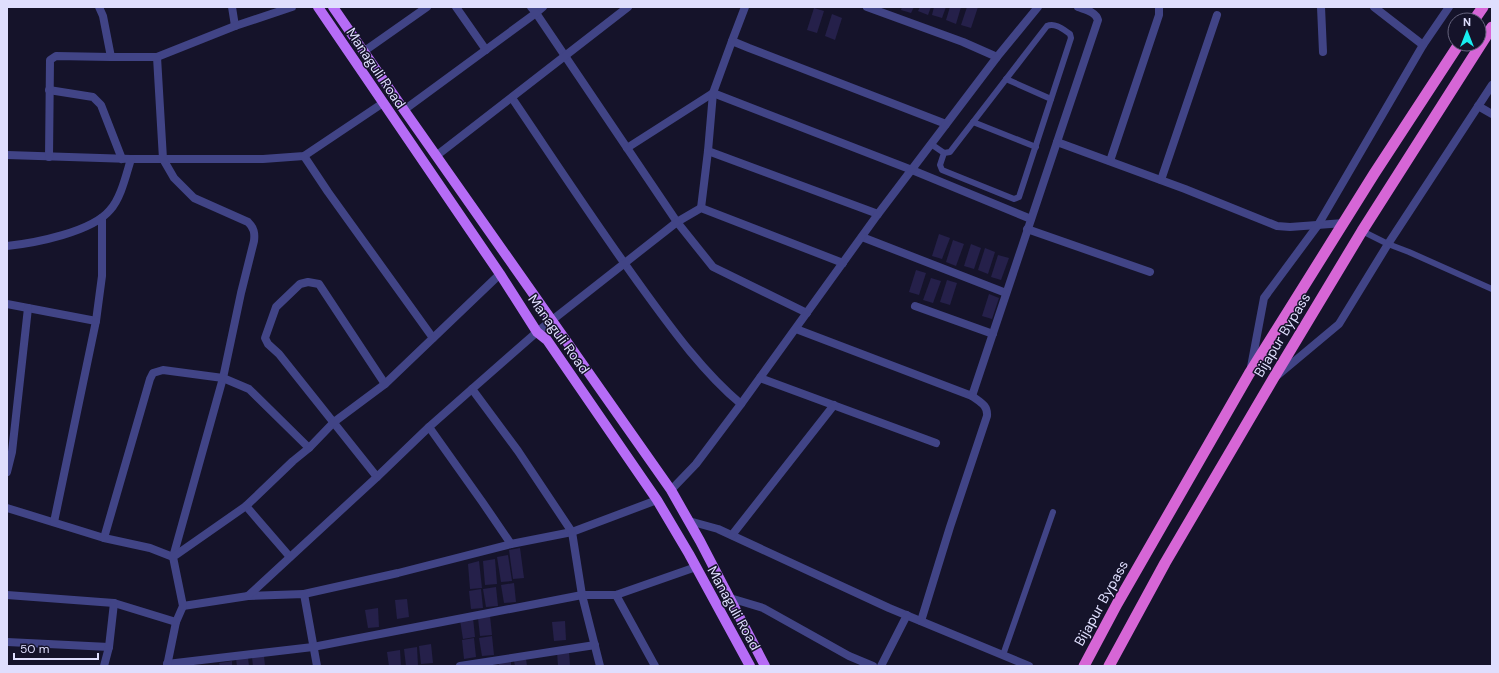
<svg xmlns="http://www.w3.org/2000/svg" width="1499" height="673" viewBox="0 0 1499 673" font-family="'DM Sans',sans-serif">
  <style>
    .building { fill: #25204a }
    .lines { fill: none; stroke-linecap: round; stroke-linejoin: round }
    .service { stroke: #414486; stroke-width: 6 }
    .minor { stroke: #414486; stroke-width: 8 }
    .tertiary { stroke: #414486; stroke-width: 8 }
    .primary { stroke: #b66cf6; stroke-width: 10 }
    .trunk { stroke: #d666d6; stroke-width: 11 }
    .labels { text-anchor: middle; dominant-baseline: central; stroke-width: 3; stroke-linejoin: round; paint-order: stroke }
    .street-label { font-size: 14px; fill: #dfdefd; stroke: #15132a }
  </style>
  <rect width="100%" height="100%" fill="#15132a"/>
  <g class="building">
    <polygon points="902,7 914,7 911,13 901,10"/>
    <polygon points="920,7 931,7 928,15 918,11"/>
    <polygon points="934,7 946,7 942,18 932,15"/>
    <polygon points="950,7 961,7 956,24 946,20"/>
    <polygon points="967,7 978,7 971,28 961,25"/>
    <polygon points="814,8 824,11 817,33 807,30"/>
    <polygon points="832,14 842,18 835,40 825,36"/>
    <polygon points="939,234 950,238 942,259 932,256"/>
    <polygon points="953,240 964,244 956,266 946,262"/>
    <polygon points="971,244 981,248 974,269 964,266"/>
    <polygon points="985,248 995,252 988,274 978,270"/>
    <polygon points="998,255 1009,258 1001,280 991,277"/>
    <polygon points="916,270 926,273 919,295 909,292"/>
    <polygon points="931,278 941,281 933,303 923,300"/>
    <polygon points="947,280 957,283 950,305 940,302"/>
    <polygon points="989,294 999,298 992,319 982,316"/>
    <polygon points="520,548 524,578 513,579 509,550"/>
    <polygon points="508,555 512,581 501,582 497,557"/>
    <polygon points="495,559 497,584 485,585 483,561"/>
    <polygon points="479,561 482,588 470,589 468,564"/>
    <polygon points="514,583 516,602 504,603 501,585"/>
    <polygon points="496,587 498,606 486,607 483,589"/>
    <polygon points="481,589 483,608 471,609 469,591"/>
    <polygon points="407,599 409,617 397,619 395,600"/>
    <polygon points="378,608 379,627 368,628 365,610"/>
    <polygon points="490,616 492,635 480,636 478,618"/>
    <polygon points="473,618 475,637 463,639 460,620"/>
    <polygon points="565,621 566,640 554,641 552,622"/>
    <polygon points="492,636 494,655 482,656 479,638"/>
    <polygon points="474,638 476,657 464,659 462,640"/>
    <polygon points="431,644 433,663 421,664 419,646"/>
    <polygon points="417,647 418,666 406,666 404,649"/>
    <polygon points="400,650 401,666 389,666 387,652"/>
    <polygon points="569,651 570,666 558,666 557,652"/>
    <polygon points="264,656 265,666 253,666 252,657"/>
    <polygon points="248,658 249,666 237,666 236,659"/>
    <polygon points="526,659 527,666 515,666 514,661"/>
    <polygon points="511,660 511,666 499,666 498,661"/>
    <polygon points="232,661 232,666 220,666 219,663"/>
  </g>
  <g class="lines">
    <g class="service">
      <polyline points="1006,79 1051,99"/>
      <polyline points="973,122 1036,147"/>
      <path d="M931,144L944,153L950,152L1047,26C1055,22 1064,30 1070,34L1071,38L1019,197L1014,199L942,170L940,165L944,153"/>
      <polyline points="1362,231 1388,244 1409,252 1492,289"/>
      <polyline points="1003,655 1053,512"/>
    </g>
    <g class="minor">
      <polyline points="232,7 235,26"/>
      <polyline points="456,7 486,50"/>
      <polyline points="543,7 536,13 677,222 713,267 807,313"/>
      <polyline points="867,7 963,42 997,57"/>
      <path d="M1078,7C1086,10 1096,12 1098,20L1057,142L1185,189L1277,226L1290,227L1344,223"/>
      <polyline points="1321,7 1323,52"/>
      <polyline points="1374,7 1423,45"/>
      <polyline points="732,41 745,7"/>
      <polyline points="363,52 427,7"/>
      <polyline points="157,57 235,26 292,7"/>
      <polyline points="49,90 93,97 101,105 122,159"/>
      <path d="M512,98C556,163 599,229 645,292C674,332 704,373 741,404"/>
      <polyline points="1478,106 1492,114"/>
      <polyline points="404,110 536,13 531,7"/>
      <polyline points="627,148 713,93 912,170 1031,219"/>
      <polyline points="708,151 878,214"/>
      <polyline points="7,155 131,159 263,159 304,156 383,103"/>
      <polyline points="304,156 328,192 433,338"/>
      <polyline points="436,156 628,7"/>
      <polyline points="49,157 50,60 56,56 111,57"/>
      <polyline points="1110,161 1159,15 1159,7"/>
      <polyline points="1161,180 1217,15"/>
      <polyline points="701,208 708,151 713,93 732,41 749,48 946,124"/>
      <polyline points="1027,229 1150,272"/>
      <polyline points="862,237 1006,293"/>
      <path d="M7,246C35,243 92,232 110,210C121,198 126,175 131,159"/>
      <polyline points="7,304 96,321 102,276 102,218"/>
      <polyline points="915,306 993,334"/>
      <polyline points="796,329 972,396 1057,142"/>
      <polyline points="760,378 936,443"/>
      <polyline points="385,384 319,284 308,282 300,284 276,307 265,338 268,344 279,354 377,477 429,427 472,389"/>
      <polyline points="429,427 483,503 511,544"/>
      <polyline points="7,472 12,452 28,308"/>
      <polyline points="671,490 696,464 741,404 878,214 997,57 1038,7"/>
      <polyline points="246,506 290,557"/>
      <path d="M7,508L104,538L150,548L173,557L223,378L241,293L254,241C255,233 254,228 248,222L194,198L174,178L163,159L157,57H111L103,16L99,7"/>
      <polyline points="689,521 718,529 889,608 1029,666"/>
      <polyline points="54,522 96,321"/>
      <polyline points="732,535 834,405"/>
      <polyline points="104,538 150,379 153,373 163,370 223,378 249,389 309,448"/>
      <polyline points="304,594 398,573 511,544 572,532 657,500"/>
      <polyline points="7,595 114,603 176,622"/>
      <polyline points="616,595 655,666"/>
      <polyline points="248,596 304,594 317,666"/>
      <polyline points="730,598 763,608 849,656 873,666"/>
      <polyline points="183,606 248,596 377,477"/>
      <path d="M921,621L950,527L987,416C988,405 980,402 972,396"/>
      <polyline points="7,642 109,647"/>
      <polyline points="167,664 313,647 582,595 616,595 696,567"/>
      <polyline points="104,666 109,647 114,603"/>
      <polyline points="167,666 176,622 183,606 173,557 246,506 293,461 309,448 334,422 385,384 500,274"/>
      <polyline points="460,666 595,645"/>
      <polyline points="600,666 582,595 572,532 518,451 472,389 537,332 677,222 701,208 843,263"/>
      <polyline points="881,666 907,615"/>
    </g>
    <g class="tertiary">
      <polyline points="1251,367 1264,298 1318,225 1423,45 1449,7"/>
      <polyline points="1278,375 1339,324 1388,244 1492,85"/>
    </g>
    <g class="primary">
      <polyline points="318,7 500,274 537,332 547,340 657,500 689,554 750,666"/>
      <polyline points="333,7 404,110 671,490 700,541 765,666"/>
    </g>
    <g class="trunk">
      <polyline points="1474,20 1483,7"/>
      <polyline points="1084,666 1117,604 1249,374 1374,174 1459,44"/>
      <polyline points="1109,666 1165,563 1273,379 1362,231 1492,27"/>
    </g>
  </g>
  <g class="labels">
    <g class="street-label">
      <text transform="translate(376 68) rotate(56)">Managuli Road</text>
      <text transform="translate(559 334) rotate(54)">Managuli Road</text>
      <text transform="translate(1282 335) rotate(-59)">Bijapur Bypass</text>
      <text transform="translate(1101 603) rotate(-61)">Bijapur Bypass</text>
      <text transform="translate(734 608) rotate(61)">Managuli Road</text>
    </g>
  </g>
  <rect width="1499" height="673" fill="none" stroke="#dfdefd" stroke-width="16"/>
  <g transform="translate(1467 32)"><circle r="19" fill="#15132a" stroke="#66647e"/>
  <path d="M0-3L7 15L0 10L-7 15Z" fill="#17edf0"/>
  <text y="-6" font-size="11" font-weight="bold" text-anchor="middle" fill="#dfdefd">N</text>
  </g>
  <path d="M14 653v6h84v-6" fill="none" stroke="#dfdefd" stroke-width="2"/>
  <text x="20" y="653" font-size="12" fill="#dfdefd" stroke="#15132a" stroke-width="3" paint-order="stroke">50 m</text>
</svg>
